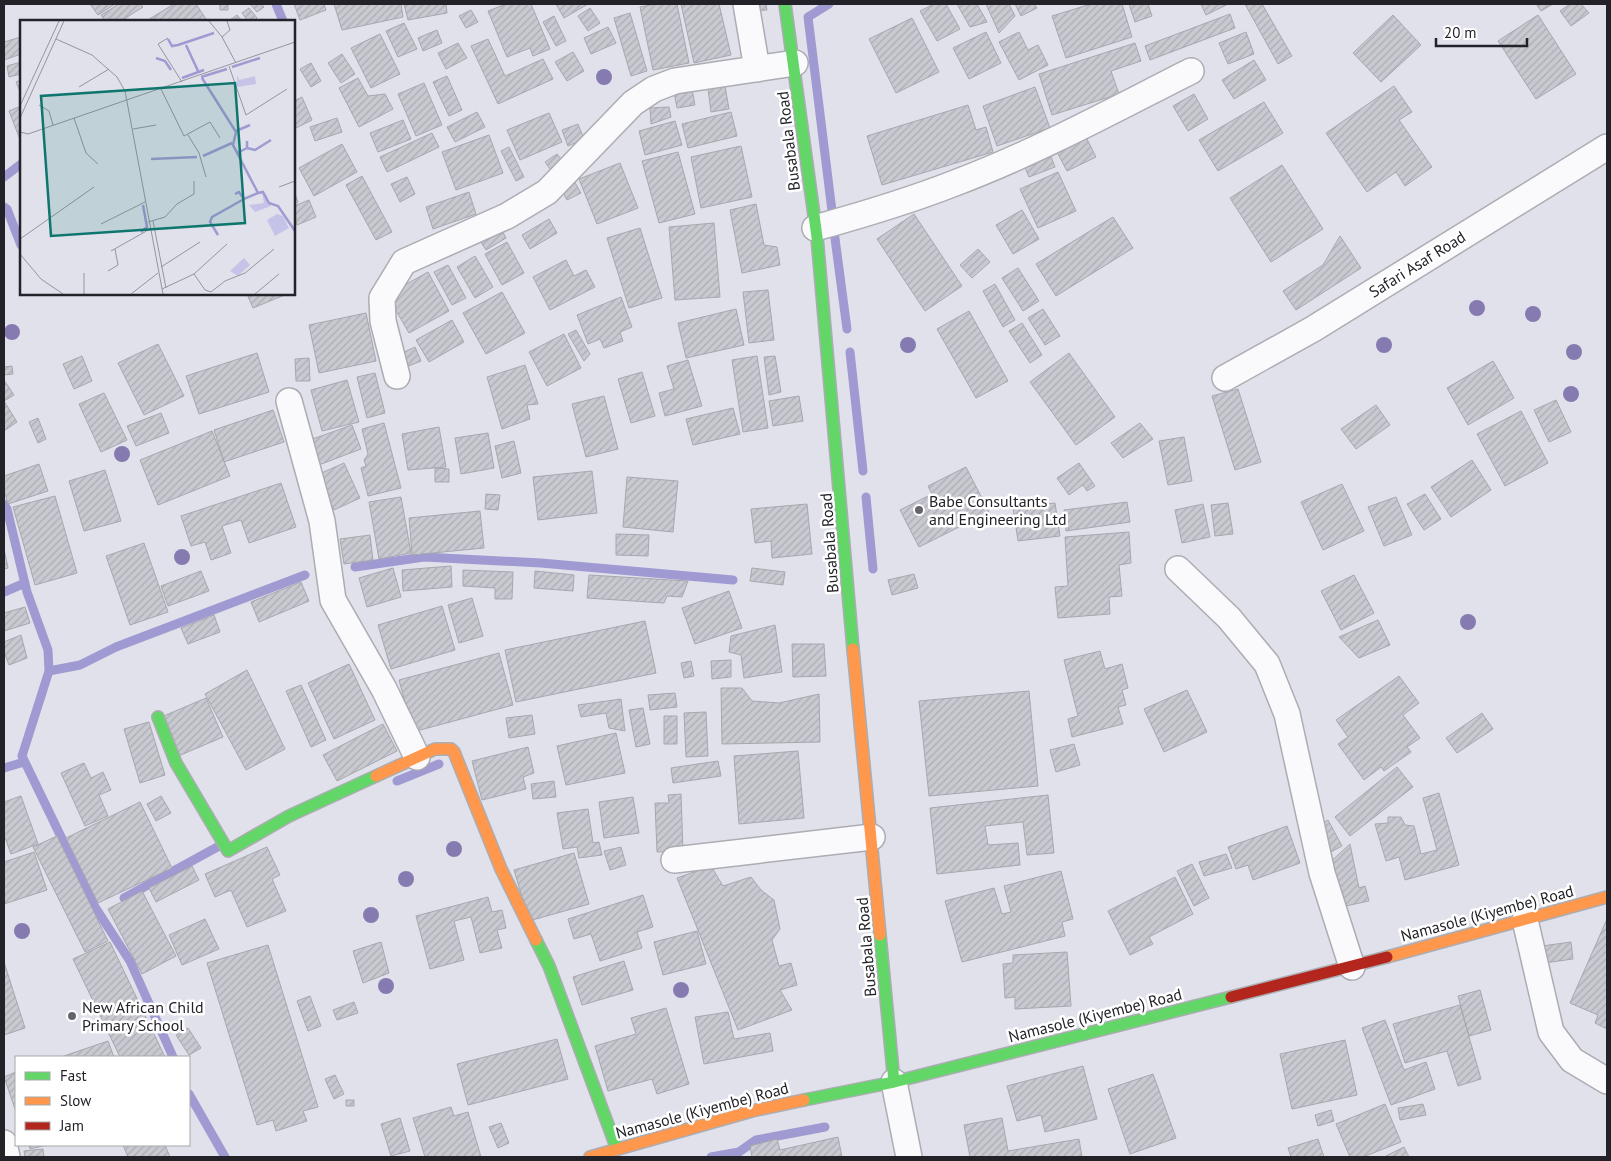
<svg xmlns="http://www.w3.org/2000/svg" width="1611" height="1161" font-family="'PT Sans',sans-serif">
  <defs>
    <pattern id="building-hatch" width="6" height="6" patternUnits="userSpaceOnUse" patternTransform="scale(1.25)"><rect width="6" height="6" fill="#c9c9d1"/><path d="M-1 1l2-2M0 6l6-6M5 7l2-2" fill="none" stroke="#acacb3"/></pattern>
  </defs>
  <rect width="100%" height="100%" fill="#e1e1ec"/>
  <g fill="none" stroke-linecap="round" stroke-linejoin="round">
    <path stroke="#9f9ad1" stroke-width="9" d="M276,4L283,21
      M829,4L808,17L832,211
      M4,177L21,164
      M4,207L7,209L21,245
      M834,231L847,329
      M850,352L863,471
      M866,497L873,569
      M4,504L7,509L27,592L48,650L49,671L22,756L95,907L130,961L173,1057
      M355,567L424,557L541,563L733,580
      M4,592L25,583
      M49,671L80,665L116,647L305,575
      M4,768L24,762
      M397,781L439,764
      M124,898L221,845
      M189,1094L225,1157
      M711,1157L739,1152L756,1140L825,1127"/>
  </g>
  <path fill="url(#building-hatch)" stroke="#a7a7af" d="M90,4H115L98,15Z
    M119,4H140L143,7L121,21H105L101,15Z
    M174,4H196L206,19L203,21H146Z
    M220,4H228V10H220Z
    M250,4H261L264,7L257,12Z
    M294,4H324L326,10L300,20Z
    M334,4H401L403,17L342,30Z
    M404,4H446L447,13L408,20Z
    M506,4H531L550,49L533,56L530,48L507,57L488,11Z
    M556,4H588L564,18Z
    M656,4H677L689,63L653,70L640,7Z
    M681,4H719L731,55L694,63Z
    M749,4H766L767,10L750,11Z
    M934,4H946L960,29L937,41L920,11Z
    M957,4H977L987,22L970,27Z
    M986,4H1009L1015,16L999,33Z
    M1015,4H1034L1037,8L1021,16Z
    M1091,4H1122L1132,37L1066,58L1052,16Z
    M1129,4H1148L1152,16L1135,22Z
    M1201,4H1228L1206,15Z
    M1245,4H1262L1292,56L1278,64Z
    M1536,4H1553L1541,11Z
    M1570,4H1581L1589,13L1571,26L1560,11Z
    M249,8L257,18L254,21H248L242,13Z
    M590,8L600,23L588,31L578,16Z
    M471,10L478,22L466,28L459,16Z
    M630,13L647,71L631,76L614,18Z
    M1230,14L1235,28L1150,60L1145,46Z
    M237,15L242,21H230V20Z
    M1393,15L1421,45L1381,82L1353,53Z
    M1538,15L1576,74L1536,99L1498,41Z
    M554,16L566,41L556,46L543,22Z
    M912,18L939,72L896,93L869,39Z
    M404,23L417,49L398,57L386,31Z
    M608,27L616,43L591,54L584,38Z
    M437,30L442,43L423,51L418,38Z
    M986,32L1001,63L969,79L953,48Z
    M1019,32L1028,50L1038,45L1048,65L1019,80L999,42Z
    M1246,32L1254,54L1228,64L1219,43Z
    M380,34L400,74L371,88L351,48Z
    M21,37V54L4,60V42Z
    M488,39L505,76L543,59L553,79L498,104L471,46Z
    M458,43L467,58L446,69L438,53Z
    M1135,43L1141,61L1111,71L1119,94L1052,115L1039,74Z
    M573,52L584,71L567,81L555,62Z
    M342,54L355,74L341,83L328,63Z
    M1254,60L1266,80L1234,99L1222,80Z
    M21,62V74L9,77L7,66Z
    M311,63L321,81L311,87L300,69Z
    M447,76L462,110L449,116L433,82Z
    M358,78L368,96L385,94L393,109L359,127L339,88Z
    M21,80V94L16,82Z
    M424,83L442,125L416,136L398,94Z
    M725,86L729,109L711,112L708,89Z
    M1394,86L1412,112L1399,120L1432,167L1405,186L1396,172L1367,192L1326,133Z
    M1035,87L1050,128L997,146L983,106Z
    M692,89L695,105L677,108L674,92Z
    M1194,94L1208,119L1188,131L1173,106Z
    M302,97L312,120L294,129V101Z
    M1264,102L1283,133L1218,171L1199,140Z
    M968,105L976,130L986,127L993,152L882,185L867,136Z
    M21,106V136L19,137L9,111Z
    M669,107L671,117L651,124L650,108Z
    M477,112L485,127L455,142L447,127Z
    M731,112L737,136L688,148L682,124Z
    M549,113L562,142L520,160L507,130Z
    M337,118L342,132L315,141L310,127Z
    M403,120L411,139L378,152L370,133Z
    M675,121L682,145L645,155L639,131Z
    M578,124L584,139L568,146L562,130Z
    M432,133L439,147L387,172L380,157Z
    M489,135L503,173L456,190L442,152Z
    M1085,135L1096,157L1067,171L1056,150Z
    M342,144L357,172L314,196L299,168Z
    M741,146L752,197L701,208L691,157Z
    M509,147L524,177L516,181L501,151Z
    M678,152L695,214L659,223L642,161Z
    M557,154L565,164L553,173L545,162Z
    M1050,154L1055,167L1029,177L1024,165Z
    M620,163L638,208L597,224L579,179Z
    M1282,165L1323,229L1271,262L1230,198Z
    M1058,172L1076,211L1038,228L1020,189Z
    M362,176L392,232L376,240L346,185Z
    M571,176L581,193L567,200L558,184Z
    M407,177L415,194L400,202L391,184Z
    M294,191L298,202L294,204Z
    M469,192L476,214L433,229L426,207Z
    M309,200L316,217L297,225L294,217V206Z
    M756,204L764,245L777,247L780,265L742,273L730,210Z
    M1022,210L1039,239L1013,254L996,225Z
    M914,214L962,286L925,311L877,239Z
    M1113,217L1133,248L1056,296L1036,264Z
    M549,219L557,233L530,249L522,235Z
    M714,223L720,297L675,300L669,227Z
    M500,227L506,238L486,250L479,239Z
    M640,228L662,298L629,308L607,238Z
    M1340,236L1361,268L1296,310L1283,291L1323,265Z
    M507,242L524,273L502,285L485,254Z
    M978,249L990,262L972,278L960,265Z
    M475,256L493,287L475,298L457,267Z
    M566,260L574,276L586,270L595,287L550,310L533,277Z
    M448,265L466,298L452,305L434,272Z
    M1018,268L1039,301L1023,311L1002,278Z
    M428,272L449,311L409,333L387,295Z
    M995,284L1015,320L1003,327L983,291Z
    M768,290L774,340L749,343L743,292Z
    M502,292L525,333L486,354L463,313Z
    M247,294H287L253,308Z
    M621,297L632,327L620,332L623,341L604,348L600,339L588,344L577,315Z
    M736,309L744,345L686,358L678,323Z
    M1043,309L1060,336L1045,345L1028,318Z
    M969,311L1008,381L976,398L937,329Z
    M366,313L376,361L319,373L309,325Z
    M452,320L464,342L429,362L416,340Z
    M1022,323L1042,355L1030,363L1009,331Z
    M576,330L590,354L584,361L568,334Z
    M564,334L581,368L547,386L529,352Z
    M158,344L184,396L144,415L118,363Z
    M415,347L421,361L406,367L400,354Z
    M257,353L269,392L199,414L186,376Z
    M1069,353L1115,417L1076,445L1030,382Z
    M82,356L92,381L74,389L63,364Z
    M757,356L768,428L743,432L732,360Z
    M775,356L781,392L769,395L764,357Z
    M309,358L310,381H296L295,359Z
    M688,360L702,406L665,416L659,393L674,389L667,366Z
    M1493,361L1514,398L1468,425L1447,388Z
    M525,365L538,404L527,405L530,419L502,429L487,377Z
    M12,366L13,374L4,375V367Z
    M642,372L655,416L631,423L618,379Z
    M375,373L385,413L367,418L357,377Z
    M4,380L14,395L4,401Z
    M347,380L359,422L322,431L311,390Z
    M1238,389L1261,462L1235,470L1212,396Z
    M104,393L127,440L101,452L79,404Z
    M604,396L618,449L586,457L572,404Z
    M799,396L803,421L773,426L769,401Z
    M1556,400L1571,432L1549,442L1534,410Z
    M4,401L17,422L4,431Z
    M1376,405L1390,425L1356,449L1341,429Z
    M733,408L740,434L693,445L686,419Z
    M273,410L284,442L224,462L214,430Z
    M1521,411L1548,463L1505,486L1477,434Z
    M161,413L169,433L136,446L127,426Z
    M38,418L46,439L38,443L29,422Z
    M384,423L401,488L368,496L361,468L366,466L364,460L368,454L362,429Z
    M1140,423L1153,439L1123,458L1111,443Z
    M352,425L361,449L316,466L307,441Z
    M439,427L446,467L408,470L402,434Z
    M212,431L230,476L158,505L140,460Z
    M488,433L494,468L461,474L455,438Z
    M1184,437L1192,481L1168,485L1159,441Z
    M514,441L521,473L502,478L495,446Z
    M1472,460L1491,490L1451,517L1431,487Z
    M344,463L360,498L334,510L317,475Z
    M1079,463L1095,486L1087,491L1083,485L1069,495L1057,478Z
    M39,464L48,491L8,504L4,490V476Z
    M966,467L989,512L919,547L900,510L932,494L928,486Z
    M435,468L449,469V482H435Z
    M105,470L121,521L84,531L69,481Z
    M592,471L597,513L538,520L533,477Z
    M627,477L678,481L673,532L623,527Z
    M281,483L296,527L249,543L241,520L222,526L231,553L211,560L205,542L191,546L181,516Z
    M1342,484L1364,531L1323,550L1301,502Z
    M486,494L500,495L498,510L485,509Z
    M1425,494L1441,519L1424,530L1407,504Z
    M55,496L77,573L35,585L13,507Z
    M401,497L411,553L379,559L369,502Z
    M1396,497L1412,535L1384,546L1368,507Z
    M1127,502L1130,522L1066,531L1064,510Z
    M1055,503L1060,536L1018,541L1013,508Z
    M1228,503L1233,534L1215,536L1211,505Z
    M807,504L812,554L772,558L771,541L755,543L751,509Z
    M1203,504L1210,537L1182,543L1175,510Z
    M480,511L484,548L412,555L409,518Z
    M1129,532L1131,563L1119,565L1122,596L1109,597L1110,614L1058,618L1055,587L1068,586L1065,537Z
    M616,534L649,535L648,556L616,555Z
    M370,535L373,560L344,564L340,539Z
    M144,543L168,612L130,625L106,556Z
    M4,549L8,568L4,569Z
    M451,566L452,587L403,591L402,570Z
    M393,568L401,597L367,607L359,578Z
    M752,568L785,572L783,585L750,581Z
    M463,570L513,572L512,599H495V588L463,586Z
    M201,571L209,591L168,606L161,586Z
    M535,571L574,575L573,591L534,588Z
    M914,574L918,588L892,595L888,580Z
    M589,575L688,581L682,597L667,596L664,603L587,598Z
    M1354,575L1374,613L1341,630L1321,591Z
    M301,582L309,601L259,622L251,602Z
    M729,591L742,628L695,644L682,608Z
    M472,598L483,636L459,643L448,605Z
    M442,606L455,650L391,669L378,625Z
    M25,607L30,623L4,631V613Z
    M214,615L220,632L188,644L181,628Z
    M1378,620L1390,645L1359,658L1339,637Z
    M645,621L656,673L516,702L505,650Z
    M775,625L782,672L744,678L741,655L729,652L731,636Z
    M21,635L27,658L9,665L4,652V642Z
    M792,644H824L826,676L793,677Z
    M1100,651L1105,669L1122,664L1128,688L1122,690L1126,705L1118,707L1123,724L1072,737L1068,719L1078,716L1064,660Z
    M499,653L513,705L413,732L399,680Z
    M731,660V677L712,679L711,661Z
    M691,661L694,676L684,678L681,663Z
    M349,664L375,720L334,739L308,683Z
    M247,670L285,749L246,770L205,694Z
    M1399,676L1419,703L1403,715L1420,738L1407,747L1411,752L1384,771L1381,767L1364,780L1338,744L1348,737L1336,720Z
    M301,685L326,740L311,747L286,691Z
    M721,688H742L752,701L779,703L819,694L820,742L722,744Z
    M1187,690L1207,732L1164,752L1144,709Z
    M1029,691L1038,786L929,796L919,701Z
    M675,693L677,707L650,710L648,695Z
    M206,698L223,737L176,757L159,718Z
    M621,699L625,731L609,728L606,713L581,717L578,705Z
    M643,708L650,744L636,747L629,710Z
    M706,712L708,756L686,757L684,713Z
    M1482,713L1493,729L1457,753L1446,738Z
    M532,715L535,734L509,738L506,718Z
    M664,716H677V744H664Z
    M149,722L165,775L140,783L124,729Z
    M383,724L397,751L337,781L323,755Z
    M616,733L625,773L566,785L557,746Z
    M1074,744L1080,765L1056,772L1050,750Z
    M528,747L534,773L523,777L526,789L482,800L472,761Z
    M798,751L804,818L739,824L734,756Z
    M718,761L721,776L673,783L671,768Z
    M84,763L91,778L103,772L111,790L99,795L108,816L85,826L61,773Z
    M1397,767L1413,787L1350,836L1335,817Z
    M554,781L556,797L533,799L531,784Z
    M1439,793L1459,865L1405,880L1399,857L1386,861L1375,824L1388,823V817H1401L1405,825L1414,826L1421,854L1437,850L1423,798Z
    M681,794L683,851L657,852L655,803H669L668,795Z
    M1048,795L1054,853L1027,855L1023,822L985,826L988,845L1018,843L1020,865L937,874L930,808Z
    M21,796L38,844L11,854L4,835V802Z
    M161,796L171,813L156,821L147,804Z
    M633,797L639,833L604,838L599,802Z
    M140,802L172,868L98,903L66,838Z
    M588,809L593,843L599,842L602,855L579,858L577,847L563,849L557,813Z
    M1328,820L1342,846L1327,854L1314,828Z
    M1287,826L1300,863L1253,880L1248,865L1236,869L1228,847Z
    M57,836L108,941L85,952L33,847Z
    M1350,844L1359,888L1365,886L1369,901L1341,907L1327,865Z
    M267,847L280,875L272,879L286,911L247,927L231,890L215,897L205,874Z
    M621,847L626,865L610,870L604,851Z
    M34,852L47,890L4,904V862Z
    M574,853L589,904L529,921L514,870Z
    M1226,854L1232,868L1204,876L1199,862Z
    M1192,864L1209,898L1194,906L1177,871Z
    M192,866L199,880L156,902L149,888Z
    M711,866L723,886L751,877L761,890L774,900L780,929L772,940L779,966L791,963L797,985L780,990L792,1010L738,1030L677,878Z
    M1061,871L1073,919L1062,922L1065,936L962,962L945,901L994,888L1002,914L1011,912L1004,886Z
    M1175,877L1193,914L1149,937L1153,944L1130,955L1108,911Z
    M142,891L176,956L142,974L108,909Z
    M643,895L653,927L637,932L642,948L600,961L591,934L574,939L568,919Z
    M488,897L492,912L502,910L506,928L497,930L502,948L480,953L471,917L454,921L464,960L430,969L416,916Z
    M205,919L219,949L182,965L169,935Z
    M1607,919V1029L1595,1023L1598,1015L1570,1003Z
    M697,931L706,964L663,975L654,942Z
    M110,942L165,1057H120L73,959Z
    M381,942L389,973L363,983L353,951Z
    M1571,942L1573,959L1544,963L1542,946Z
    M268,945L318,1107L303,1111L307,1121L276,1131L273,1120L257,1125L207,963Z
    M1067,952L1071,1006L1015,1009V997L1005,998L1003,964L1013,963V955Z
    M624,961L633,990L582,1005L573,977Z
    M4,962L25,1028L4,1035Z
    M1480,990L1491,1030L1469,1036L1458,996Z
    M310,996L321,1026L308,1031L297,1001Z
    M354,1002L358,1013L337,1020L333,1010Z
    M1460,1005L1481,1079L1458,1086L1447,1051L1405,1063L1393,1024Z
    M666,1008L689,1084L657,1094L652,1079L608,1091L595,1046L636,1034L631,1018Z
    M728,1012L734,1039L770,1033L773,1051L704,1064L695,1017Z
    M1385,1020L1404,1070L1426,1062L1435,1089L1391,1105L1362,1028Z
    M188,1028L201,1048L189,1055L176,1035Z
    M557,1039L568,1079L468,1105L457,1064Z
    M1345,1040L1357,1095L1292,1109L1280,1054Z
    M108,1041L114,1057H61Z
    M1083,1066L1097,1119L1045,1132L1041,1115L1017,1121L1007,1086Z
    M16,1072V1109H15L4,1077Z
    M1153,1074L1176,1138L1130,1154L1108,1089Z
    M335,1075L344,1094L334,1099L325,1079Z
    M346,1100H354V1106H346Z
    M1385,1104L1401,1142L1363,1157H1350L1336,1124Z
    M1423,1104L1426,1115L1400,1120L1398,1108Z
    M451,1107L454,1116L468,1112L481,1157H425L413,1118Z
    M1331,1110L1334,1121L1318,1126L1315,1115Z
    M400,1118L410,1151L391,1156L381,1124Z
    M1002,1118L1008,1151L1079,1139L1082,1157H970L964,1125Z
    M501,1123L509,1143L498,1148L489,1127Z
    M838,1137L842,1157H752L750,1146L777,1139L780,1150Z
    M1318,1139L1324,1157H1291L1288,1148Z
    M29,1145H47L30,1149Z
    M123,1145H165L170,1157H128Z
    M1404,1147L1409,1157H1384Z
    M43,1149L44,1157H25L24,1151Z"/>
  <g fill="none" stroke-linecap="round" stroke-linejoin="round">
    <defs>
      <path id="street" d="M746,4L757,69
        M815,228C862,215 909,201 955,183C1037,152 1114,110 1191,71
        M397,376L383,321L382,298L404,262L507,216L547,192L633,103L654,89L675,81L795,63
        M1225,378L1313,329L1607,147
        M289,401L322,521L333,600L384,689L417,757
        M1178,569L1229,618L1267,664L1287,714L1322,873L1352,967
        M674,860L872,837
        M1525,920L1551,1032L1572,1060L1607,1081
        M894,1082L909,1157
        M4,1143L7,1157"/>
      <path id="fast" d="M785,4L817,237L853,649
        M158,717L176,763L228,851L289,816L376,776
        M880,935L894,1082
        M536,940L549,966L617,1149
        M804,1100L894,1082L1231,997"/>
      <path id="slow" d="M853,649L880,935
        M376,776L435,749H451L454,752L501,869L536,940
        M1387,957L1607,897
        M590,1157L752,1111L804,1100"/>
      <path id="jam" d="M1231,997L1387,957"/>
    </defs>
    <use href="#street" stroke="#acacb3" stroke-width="28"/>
    <use href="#fast" stroke="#acacb3" stroke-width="14"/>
    <use href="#slow" stroke="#acacb3" stroke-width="14"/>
    <use href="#jam" stroke="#acacb3" stroke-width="14"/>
    <use href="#street" stroke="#fafafc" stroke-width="25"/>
    <use href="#fast" stroke="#63d668" stroke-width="11"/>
    <use href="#slow" stroke="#ff974d" stroke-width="11"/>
    <use href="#jam" stroke="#b3261e" stroke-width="11"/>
  </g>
  <g fill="#867bb0">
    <circle cx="604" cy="77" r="8"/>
    <circle cx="1477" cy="308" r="8"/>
    <circle cx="1533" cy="314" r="8"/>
    <circle cx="12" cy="332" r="8"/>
    <circle cx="908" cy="345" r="8"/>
    <circle cx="1384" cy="345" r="8"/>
    <circle cx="1574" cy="352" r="8"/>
    <circle cx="1571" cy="394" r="8"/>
    <circle cx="122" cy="454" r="8"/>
    <circle cx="182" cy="557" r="8"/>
    <circle cx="1468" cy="622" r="8"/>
    <circle cx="454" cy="849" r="8"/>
    <circle cx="406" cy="879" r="8"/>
    <circle cx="371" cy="915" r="8"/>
    <circle cx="22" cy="931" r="8"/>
    <circle cx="386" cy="986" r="8"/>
    <circle cx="681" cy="990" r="8"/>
  </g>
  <g fill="#66656d" stroke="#fff" stroke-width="2">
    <circle cx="919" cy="510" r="5"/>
    <circle cx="72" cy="1016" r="5"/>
  </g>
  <g text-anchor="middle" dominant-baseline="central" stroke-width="5" stroke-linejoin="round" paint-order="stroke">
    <g font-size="16" fill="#232229" stroke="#fff">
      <text transform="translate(788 141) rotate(-97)">Busabala Road</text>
      <text transform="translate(1417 264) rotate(-32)">Safari Asaf Road</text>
      <text transform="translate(829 543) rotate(-94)">Busabala Road</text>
      <text transform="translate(1487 913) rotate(-15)">Namasole (Kiyembe) Road</text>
      <text transform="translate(866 947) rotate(-95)">Busabala Road</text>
      <text transform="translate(1095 1015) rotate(-14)">Namasole (Kiyembe) Road</text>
      <text transform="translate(702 1110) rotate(-15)">Namasole (Kiyembe) Road</text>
    </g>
    <g font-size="16" fill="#232229" stroke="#fff" text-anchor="start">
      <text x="929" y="501">Babe Consultants<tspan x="929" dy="18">and Engineering Ltd</tspan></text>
      <text x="82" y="1007">New African Child<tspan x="82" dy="18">Primary School</tspan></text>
    </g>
  </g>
  <g transform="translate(20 20)">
    <rect width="275" height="275" fill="#e1e1ec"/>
    <path d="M217,55L219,60L235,56L236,64L217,67ZM242,172L251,186L235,192L229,185L244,183Z" fill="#c6c3e9"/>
    <path d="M257,194L263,196L269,208L255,216L247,200ZM224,238L230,245L218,256L210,251Z" fill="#c6c3e9"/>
    <path fill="none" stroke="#9f9ad1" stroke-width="2.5" d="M148,19L152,26L158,25L194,13M166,25L178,51M136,38L145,41L151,50M212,47L240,38M181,57L207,49M162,58L184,50M182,58L216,112L213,125L238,173L243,172L249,183L258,186L275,211M216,111L230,105M227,128L235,130L251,120M217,133L227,128V121M183,136L212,123M131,139L177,137M215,174L219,172L224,179L238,173M121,212L127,207L123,185M198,215L190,202L192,197L224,179"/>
    <path fill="none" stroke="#95959e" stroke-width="1" d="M189,1L202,17L216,43M202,17L210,10L207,1M148,18L138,24L162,62M36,19L72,35L97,57L105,71L143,274M209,46L226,95L267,69M59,67L89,49M141,69L164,116L190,102L200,118M19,85L29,91L33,105M0,86L39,1M0,98L44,1M54,98L66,133L78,144M113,109L136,105M0,112L8,114L275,22M168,115L179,133L186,157M259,167L275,161M133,201L146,268M128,202L145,197L157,184L174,174V161M81,204L125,182M0,219L74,167M91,231L130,209M0,234L21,259L43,274M141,247L180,222M88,251L98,245L95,229M64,253V274M174,254L185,270L191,272L205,261L225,253L254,229M142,269L174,254L207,224M111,274L138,253M235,274L259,254"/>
    <path fill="#0f766e" fill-opacity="0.15" stroke="#0f766e" stroke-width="2.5" d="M215,63L225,203L31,216L21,76Z"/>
    <rect width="275" height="275" fill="none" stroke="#232229" stroke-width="2.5"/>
  </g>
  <rect width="1611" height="1161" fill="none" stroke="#232229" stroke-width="10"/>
  <rect x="15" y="1056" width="175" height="90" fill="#ffffff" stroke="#a7a7a9"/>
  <rect x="25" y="1072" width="25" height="8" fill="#63d668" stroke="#a7a7a9"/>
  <text x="60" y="1081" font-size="15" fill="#232229">Fast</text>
  <rect x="25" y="1097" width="25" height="8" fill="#ff974d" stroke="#a7a7a9"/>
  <text x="60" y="1106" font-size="15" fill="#232229">Slow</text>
  <rect x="25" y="1122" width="25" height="8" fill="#b3261e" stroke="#a7a7a9"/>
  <text x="60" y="1131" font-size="15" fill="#232229">Jam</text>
  <path d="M1436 38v8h91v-8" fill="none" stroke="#232229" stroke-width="2.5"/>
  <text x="1444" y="38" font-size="15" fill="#232229" stroke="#ffffff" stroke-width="4" paint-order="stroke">20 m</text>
</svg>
